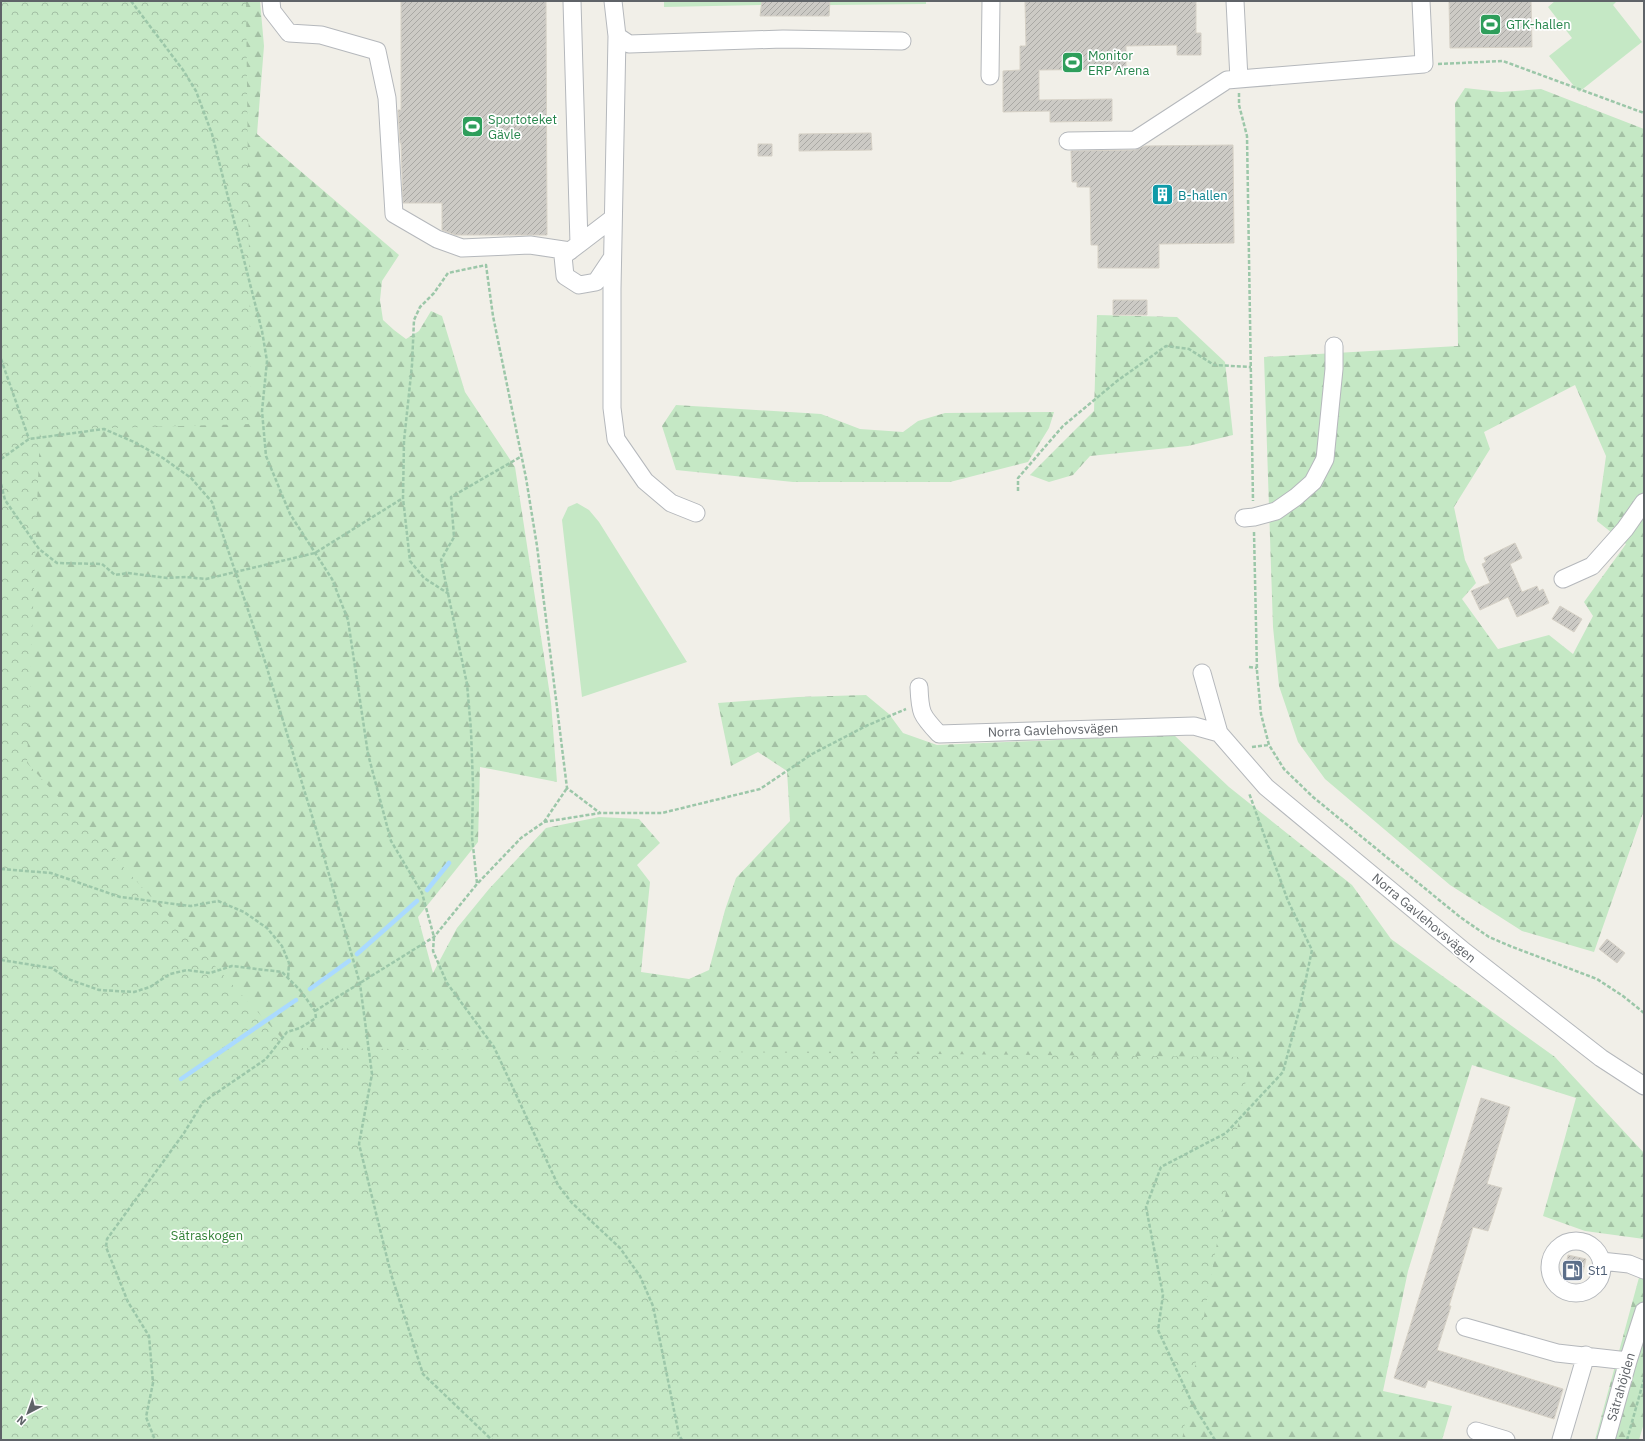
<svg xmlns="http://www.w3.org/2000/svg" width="1645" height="1441" font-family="'IBM Plex Sans',sans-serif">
  <defs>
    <pattern id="forest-firs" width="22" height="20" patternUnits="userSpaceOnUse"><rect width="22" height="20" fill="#c5e8c5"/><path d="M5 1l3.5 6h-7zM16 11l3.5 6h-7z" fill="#a3c0a4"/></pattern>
    <pattern id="park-crowns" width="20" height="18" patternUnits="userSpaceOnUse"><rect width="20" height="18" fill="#c5e8c5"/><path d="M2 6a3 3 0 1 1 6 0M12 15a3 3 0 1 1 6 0" fill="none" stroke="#a3c0a4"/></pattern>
    <pattern id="building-hatch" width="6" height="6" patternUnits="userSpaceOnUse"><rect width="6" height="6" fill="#cccac5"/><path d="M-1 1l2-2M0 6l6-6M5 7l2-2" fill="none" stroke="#a9a8a4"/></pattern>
  </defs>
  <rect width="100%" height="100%" fill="#f1efe8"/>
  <path fill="url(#forest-firs)" fill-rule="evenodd" d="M1,1H260L264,46L257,134L399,255L382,281L380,300L383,320L394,330L406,339L419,331L431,311L442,316L465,392L515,467L551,702L557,782L480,767L478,842L418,917L433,973L457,928L489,889L546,828L599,817L639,819L660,843L637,865L650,882L641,972L689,979L709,970L725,910L736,878L790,821L787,771L758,752L731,766L718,703L798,697L866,695L889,714L903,733L937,745L1174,735L1229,787L1352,885L1391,939L1555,1057L1644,1153V1239L1585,1231L1543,1216L1576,1098L1472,1065L1408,1271L1383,1391L1452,1406L1442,1440H1Z
    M1465,88L1501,92L1541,89L1644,129V810L1594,952L1522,931L1450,885L1325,779L1298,742L1279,686L1273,627L1264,357L1458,346L1455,103ZM1575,385L1606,456L1597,521L1626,544L1584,602L1593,616L1573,654L1549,635L1498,649L1462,599L1476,583L1465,560L1454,507L1490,449L1484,432Z
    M1097,315L1177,317L1225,362L1233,435L1188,446L1090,456L1073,475L1049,482L1030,475L1094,411Z
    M676,405L821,414L860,429L903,432L918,421L945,413L1054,412L1049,428L1028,462L950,482H793L676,470L662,426Z
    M1644,1259V1423L1639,1440H1595Z"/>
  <path fill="url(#park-crowns)" d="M1,1H246L251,424L40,430L27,763L291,1048L1250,1057L1182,1440H1Z"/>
  <path fill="#c5e8c5" d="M664,1H926V4L830,5L829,16H760L761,5L664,7Z
    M1555,1H1617L1613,5L1642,42L1579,92L1549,56L1572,38L1548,7Z
    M577,503L589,510L599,522L687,662L582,697L562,520L568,507Z"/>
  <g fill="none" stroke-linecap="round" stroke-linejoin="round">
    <path stroke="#aadaff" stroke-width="4.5" d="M427,890L449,863
      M357,954L417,901
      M310,989L349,961
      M181,1079L296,1000"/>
  </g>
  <path fill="url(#building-hatch)" stroke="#d6d1c6" d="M401,1H546L547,235H456L442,230V203H403L401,143H400L398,110H401Z
    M762,1H830L829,16H760Z
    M1025,1H1196V33H1201V55H1177V45L1126,46V69L1039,70V100L1112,99V121L1050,122V111L1003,112V71L1020,70V46H1026Z
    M1449,1H1531L1532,47L1450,48Z
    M871,133L872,150L799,151V134Z
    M758,144H772V156H758Z
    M1233,145L1234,243L1159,244V268H1098V245H1091L1090,187H1077V182H1072L1071,151L1135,150L1145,146Z
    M1113,300H1147V315H1113Z
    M1515,543L1522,558L1510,564L1522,592L1537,586L1539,591L1543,589L1549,603L1517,617L1508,597L1480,610L1471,591L1490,583L1482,564L1486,562L1484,558Z
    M1560,606L1582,619L1574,632L1552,619Z
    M1607,939L1625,953L1617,963L1599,949Z
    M1481,1098L1510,1107L1487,1184L1502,1188L1488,1231L1473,1227L1449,1306H1451L1437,1350L1563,1389L1554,1419L1428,1380L1425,1388L1394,1378Z
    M1568,1255L1586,1259L1582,1277L1564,1273Z"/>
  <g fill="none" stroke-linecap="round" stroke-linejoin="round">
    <defs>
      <path id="minor" d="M271,1L272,11L289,33L321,35L377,51L387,98L394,214L437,239L462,248L530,245L570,251
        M572,1L579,244L563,256L565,276L579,285L596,282L612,258
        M613,1L617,36L612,289V408L616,439L645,481L671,503L696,513
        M1235,1L1239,79
        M617,36L629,44L783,39L902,41
        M990,76L991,1
        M1068,141L1135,140L1227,80L1424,64L1421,1
        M579,244L613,218
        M1244,518L1254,517L1276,511L1296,497L1313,482L1325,459L1334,369V346
        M1563,579L1592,566L1625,529L1644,502
        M1202,673L1219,733
        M919,687C920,713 921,715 939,734L1194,726L1219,733L1266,787L1465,952L1601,1058L1644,1086
        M1550 1267a26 26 0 1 1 52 0a26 26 0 1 1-52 0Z
        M1601,1261L1629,1264L1644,1270
        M1465,1327L1557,1353L1628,1361
        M1476,1431L1506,1440
        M1561,1440L1586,1355
        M1606,1440L1628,1361L1644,1311"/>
    </defs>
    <use href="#minor" stroke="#b5b8bc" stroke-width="19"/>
    <path stroke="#9cc7a9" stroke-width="2.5" stroke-dasharray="4 2" stroke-linecap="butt" d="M131,1L183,70L196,91L212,134L262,331L267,361L262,411L266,456L290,514L332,579L348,620L368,754L391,841L422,893L434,937L433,951L447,983L494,1047L558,1185L572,1203L620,1248L640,1276L653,1306L679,1435L682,1440
      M1438,64L1503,61L1644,113
      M1239,93V105L1247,136L1253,501
      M1,359L29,439
      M1,459L29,439L104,429L134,442L163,458L191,478L212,502L263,655L317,832L360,984L372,1074L359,1144L391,1274L423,1374L492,1440
      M1,484L5,500L39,549L57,563L102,564L115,575L128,573L167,578L186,577L206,579L315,553L403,498
      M1018,491V478L1063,426L1117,381L1166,346L1189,349L1214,365L1251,367
      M1254,532L1257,671L1261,714L1269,745L1284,769L1313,797L1460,917L1489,937L1510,946L1597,979L1623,996L1644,1013
      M449,594L424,578L410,561L403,498L404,441L412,365L414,320L420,307L434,293L448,273L486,265L493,316L526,478L537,546L567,788L600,813
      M1249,667L1257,668
      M1252,747L1269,745
      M544,822L567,788
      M1,869L51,873L120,897L191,906L218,901L244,912L267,928L282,946L289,963L288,978
      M477,883L472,837L473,786L471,730L467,684L441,560L454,537L451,497L522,456
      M1,960L52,968L68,979L99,990L134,992L150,987L170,974L187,970L210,973L232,966L282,972L300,990L315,1011L316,1018L300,1028L287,1032L266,1059L203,1102L184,1133L107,1239L106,1247L128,1302L149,1336L153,1383L146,1417L155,1440
      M315,1011L434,937L477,884L521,838L544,822L600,813H662L760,789L812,754L866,726L906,709
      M1215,1440L1192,1403L1158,1330L1163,1295L1146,1207L1161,1167L1226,1133L1283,1072L1300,1007L1312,950L1288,901L1249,793
      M1627,1440L1644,1379"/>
    <use href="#minor" stroke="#fff" stroke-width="17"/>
  </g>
  <defs>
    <symbol id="stadium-square" viewBox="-11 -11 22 22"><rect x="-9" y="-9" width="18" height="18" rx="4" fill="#2e9e5b" stroke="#fff"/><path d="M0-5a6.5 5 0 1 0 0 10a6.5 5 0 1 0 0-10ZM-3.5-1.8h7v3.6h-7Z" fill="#fff"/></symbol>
    <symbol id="building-square" viewBox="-11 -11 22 22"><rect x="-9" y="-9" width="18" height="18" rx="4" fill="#0f9aa8" stroke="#fff"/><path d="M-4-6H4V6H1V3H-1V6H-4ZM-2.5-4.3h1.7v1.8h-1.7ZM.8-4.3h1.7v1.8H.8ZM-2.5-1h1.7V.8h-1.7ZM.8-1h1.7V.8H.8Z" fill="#fff"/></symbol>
    <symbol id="fuel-square" viewBox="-11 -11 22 22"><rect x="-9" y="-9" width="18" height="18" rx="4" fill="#5c6f8a" stroke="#fff"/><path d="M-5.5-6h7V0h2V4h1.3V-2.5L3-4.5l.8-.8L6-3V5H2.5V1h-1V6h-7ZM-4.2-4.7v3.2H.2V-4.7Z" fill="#fff"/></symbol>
  </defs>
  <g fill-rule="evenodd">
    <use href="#stadium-square" x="1478" y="12" width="25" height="25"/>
    <use href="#stadium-square" x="1060" y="50" width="25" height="25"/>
    <use href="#stadium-square" x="460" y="114" width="25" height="25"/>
    <use href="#building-square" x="1150" y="182" width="25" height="25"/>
    <use href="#fuel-square" x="1560" y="1258" width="25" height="25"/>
  </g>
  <g text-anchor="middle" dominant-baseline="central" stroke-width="3.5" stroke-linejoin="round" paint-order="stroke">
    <g font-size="13" fill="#27864d" stroke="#fff" text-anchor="start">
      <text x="1506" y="24">GTK-hallen</text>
      <text x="1088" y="55">Monitor<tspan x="1088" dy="15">ERP Arena</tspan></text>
      <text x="488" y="119">Sportoteket<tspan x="488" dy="15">Gävle</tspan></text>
    </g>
    <g font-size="13" fill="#0d838f" stroke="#fff" text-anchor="start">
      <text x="1178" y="195">B-hallen</text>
    </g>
    <g font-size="13" fill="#5f6368" stroke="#fff">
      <text transform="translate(1053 730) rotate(-2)">Norra Gavlehovsvägen</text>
      <text transform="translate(1424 918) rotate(40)">Norra Gavlehovsvägen</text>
      <text transform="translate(1621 1387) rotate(-74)">Sätrahöjden</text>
    </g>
    <g font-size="13" fill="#348238" stroke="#fff">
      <text x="207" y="1235">Sätraskogen</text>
    </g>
    <g font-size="13" fill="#4e5e75" stroke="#fff" text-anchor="start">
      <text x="1588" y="1270">St1</text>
    </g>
  </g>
  <rect width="1645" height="1441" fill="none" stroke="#5f6368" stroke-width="4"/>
  <g transform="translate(28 1413) rotate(221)" stroke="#ffffff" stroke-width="3" paint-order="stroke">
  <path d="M0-3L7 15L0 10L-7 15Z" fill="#5f6368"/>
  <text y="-6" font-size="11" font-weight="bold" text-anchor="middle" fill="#5f6368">N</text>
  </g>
</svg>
